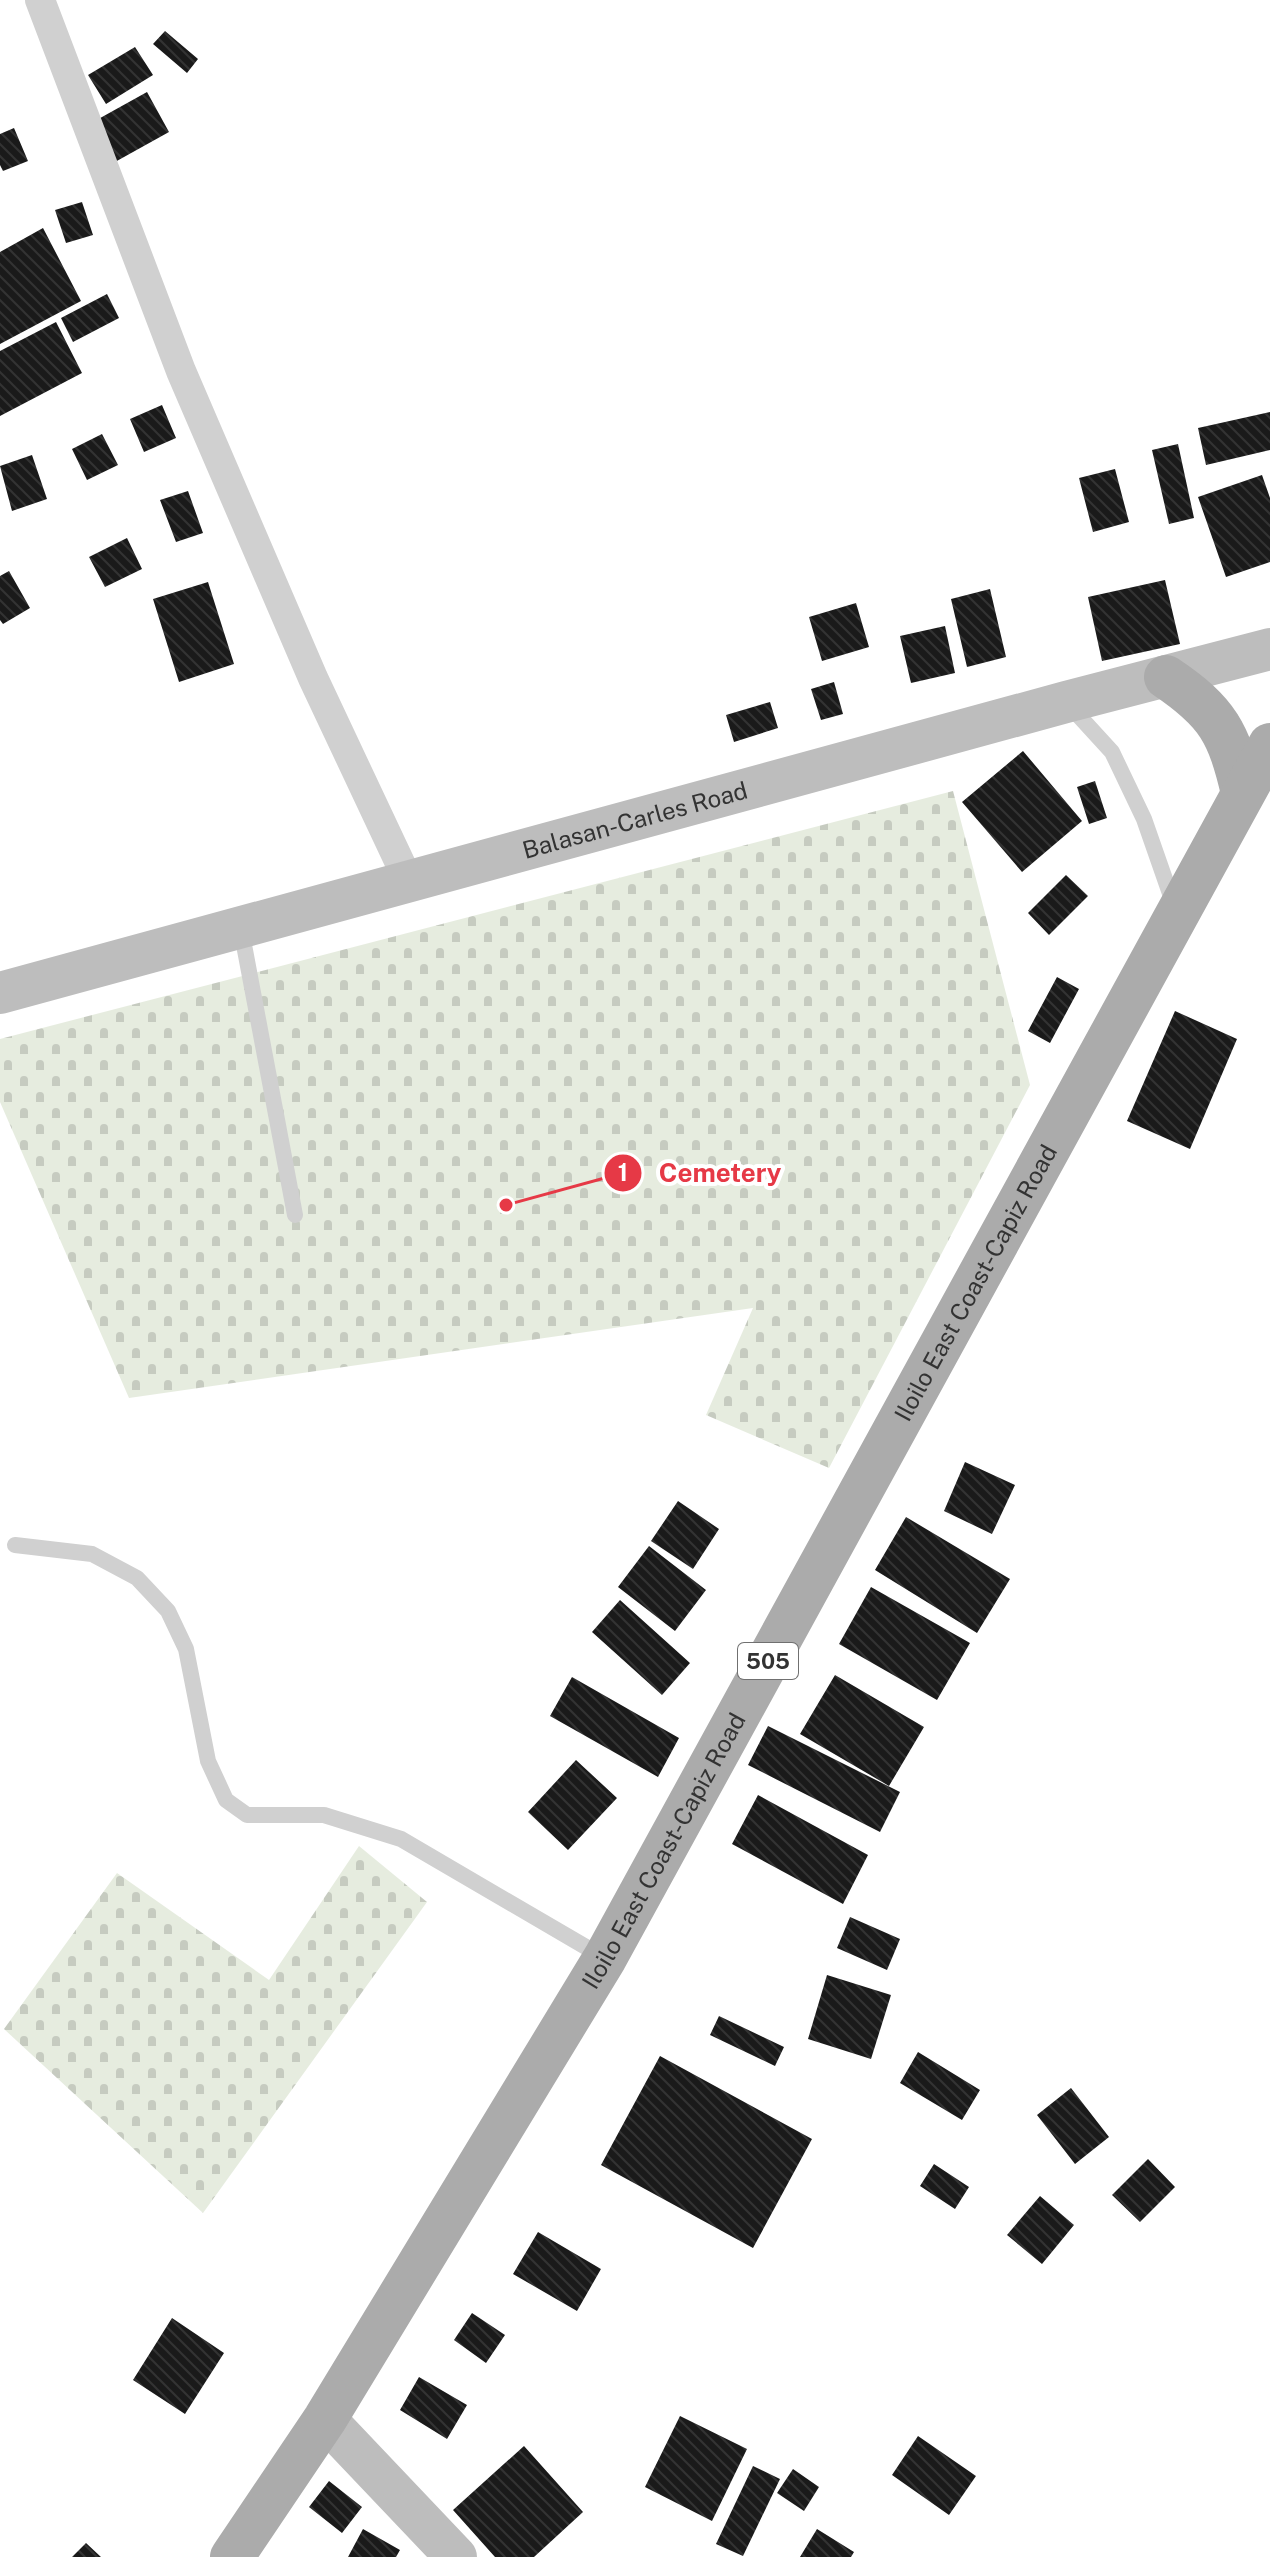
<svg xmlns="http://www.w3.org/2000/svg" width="1270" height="2557" font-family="'Public Sans',sans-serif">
  <defs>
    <pattern id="cemetery-stones" width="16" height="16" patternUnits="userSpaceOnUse" patternTransform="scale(2)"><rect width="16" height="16" fill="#e6ecdf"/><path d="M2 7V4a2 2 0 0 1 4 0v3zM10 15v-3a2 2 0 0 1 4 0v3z" fill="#c6cbc0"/></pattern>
    <pattern id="building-back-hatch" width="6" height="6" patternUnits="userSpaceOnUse" patternTransform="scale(2)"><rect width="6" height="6" fill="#1a1a1a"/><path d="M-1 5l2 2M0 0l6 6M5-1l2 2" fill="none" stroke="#333"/></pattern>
  </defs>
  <rect width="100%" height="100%" fill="#fff"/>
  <path fill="url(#cemetery-stones)" d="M953,791L1030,1085L829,1468L706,1415L753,1308L129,1398L0,1102V1039Z
    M359,1846L427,1902L203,2213L4,2029L117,1873L269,1980Z"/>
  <path fill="url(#building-back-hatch)" d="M165,31L198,59L187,73L153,44Z
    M135,47L153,75L106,104L88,75Z
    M147,92L169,132L115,162L93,122Z
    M14,128L28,161L3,171L0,165V134Z
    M82,202L93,235L66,243L55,210Z
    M43,228L81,301L0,344V252Z
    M107,294L119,318L73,342L61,318Z
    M56,322L82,373L0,416V351Z
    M162,405L176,438L144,452L130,419Z
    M1270,412V450L1206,465L1198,428Z
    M102,434L118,465L87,480L72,449Z
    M1178,444L1194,518L1169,524L1152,450Z
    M32,455L47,499L12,511L0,466Z
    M1115,469L1129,522L1093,532L1079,478Z
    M1262,475L1270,498V562L1226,577L1198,497Z
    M188,491L203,533L176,542L160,500Z
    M127,538L142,569L105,587L89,557Z
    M9,571L30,608L3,624L0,620V576Z
    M1165,580L1180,644L1102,661L1088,597Z
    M208,582L234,664L179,682L153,599Z
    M990,589L1006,657L967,667L951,599Z
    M856,603L869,647L822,661L809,617Z
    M945,626L955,673L911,683L900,636Z
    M834,682L843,714L821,720L811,689Z
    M770,702L778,728L734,742L726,715Z
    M1023,751L1082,821L1022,872L962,802Z
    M1095,781L1107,818L1089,824L1077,787Z
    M1066,875L1088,896L1049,935L1028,913Z
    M1057,977L1079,989L1050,1043L1028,1031Z
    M1175,1011L1237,1039L1190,1149L1127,1121Z
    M965,1462L1015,1485L992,1534L944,1511Z
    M678,1501L719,1529L693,1569L651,1541Z
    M906,1517L1010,1579L977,1633L875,1570Z
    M649,1546L706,1590L675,1631L618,1587Z
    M871,1587L970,1643L937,1700L839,1644Z
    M620,1600L690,1663L662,1695L592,1632Z
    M835,1675L924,1727L889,1786L800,1734Z
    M572,1677L679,1738L658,1777L550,1716Z
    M768,1726L900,1792L880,1832L748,1765Z
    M576,1760L617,1798L568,1850L528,1812Z
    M758,1795L868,1855L843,1904L732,1844Z
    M850,1917L900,1939L887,1970L837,1948Z
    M827,1975L891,1995L871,2059L808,2039Z
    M719,2016L784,2047L775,2066L710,2035Z
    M918,2052L980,2090L962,2120L900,2083Z
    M660,2056L812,2139L753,2248L601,2165Z
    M1071,2088L1109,2137L1075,2164L1037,2115Z
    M1148,2159L1175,2187L1140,2222L1112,2195Z
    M934,2164L969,2187L955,2209L920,2186Z
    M1040,2196L1074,2225L1042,2264L1007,2235Z
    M538,2232L601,2269L577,2311L513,2274Z
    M472,2313L505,2335L486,2363L454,2340Z
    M172,2318L224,2353L185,2414L133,2380Z
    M419,2377L467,2405L447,2439L400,2410Z
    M680,2416L747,2449L712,2521L645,2487Z
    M918,2436L976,2476L949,2515L892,2475Z
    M524,2446L583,2512L534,2557H495L453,2510Z
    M753,2466L780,2479L743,2556L716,2544Z
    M793,2469L819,2487L804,2511L777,2493Z
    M329,2481L362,2507L342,2533L309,2507Z
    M363,2529L400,2550L396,2557H348Z
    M817,2529L854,2552L851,2557H800Z
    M86,2543L101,2557H72Z"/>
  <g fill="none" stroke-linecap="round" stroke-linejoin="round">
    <path stroke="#d0d0d0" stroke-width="16" d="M1069,705L1112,752L1144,819L1174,905
      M241,929L295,1215
      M15,1545L92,1554L137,1578L168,1611L186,1649L208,1761L226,1800L247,1815H324L401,1839L603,1957"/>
    <path stroke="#d0d0d0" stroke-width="30" d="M40,0L181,371L313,678L409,882"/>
    <g stroke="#bdbdbd" stroke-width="42">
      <path id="s1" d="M0,993L1066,702L1270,649"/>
      <path d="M325,2419L456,2557"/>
    </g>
    <g stroke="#ababab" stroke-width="44">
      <path d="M1166,677C1218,712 1229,733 1243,793"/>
      <path id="s2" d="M232,2557L325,2419L605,1958L1270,745"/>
    </g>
  </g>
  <g text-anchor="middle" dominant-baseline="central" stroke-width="8" stroke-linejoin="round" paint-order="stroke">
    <rect fill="#fff" stroke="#707070" stroke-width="2" x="738" y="1643" width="60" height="36" rx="6"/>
    <g font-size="22" font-weight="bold" fill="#333">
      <text x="768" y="1661">505</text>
    </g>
    <g font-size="24" fill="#333" stroke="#fff">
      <text stroke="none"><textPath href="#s1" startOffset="658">Balasan-Carles Road</textPath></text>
      <text stroke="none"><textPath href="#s2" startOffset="1476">Iloilo East Coast-Capiz Road</textPath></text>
      <text stroke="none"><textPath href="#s2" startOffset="828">Iloilo East Coast-Capiz Road</textPath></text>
    </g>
  </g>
  <path fill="none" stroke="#e63946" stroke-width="3" d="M506 1205L623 1173"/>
  <g fill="#e63946" stroke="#fff" stroke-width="3">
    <circle cx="506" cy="1205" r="8"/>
    <circle cx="623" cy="1173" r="20"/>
  </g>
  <g font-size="24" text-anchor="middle" font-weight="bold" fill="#fff">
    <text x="623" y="1181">1</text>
  </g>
  <g font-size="26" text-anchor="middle" font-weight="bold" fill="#e63946" stroke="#fff" stroke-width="8" stroke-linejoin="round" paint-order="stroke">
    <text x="720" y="1182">Cemetery</text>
  </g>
</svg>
